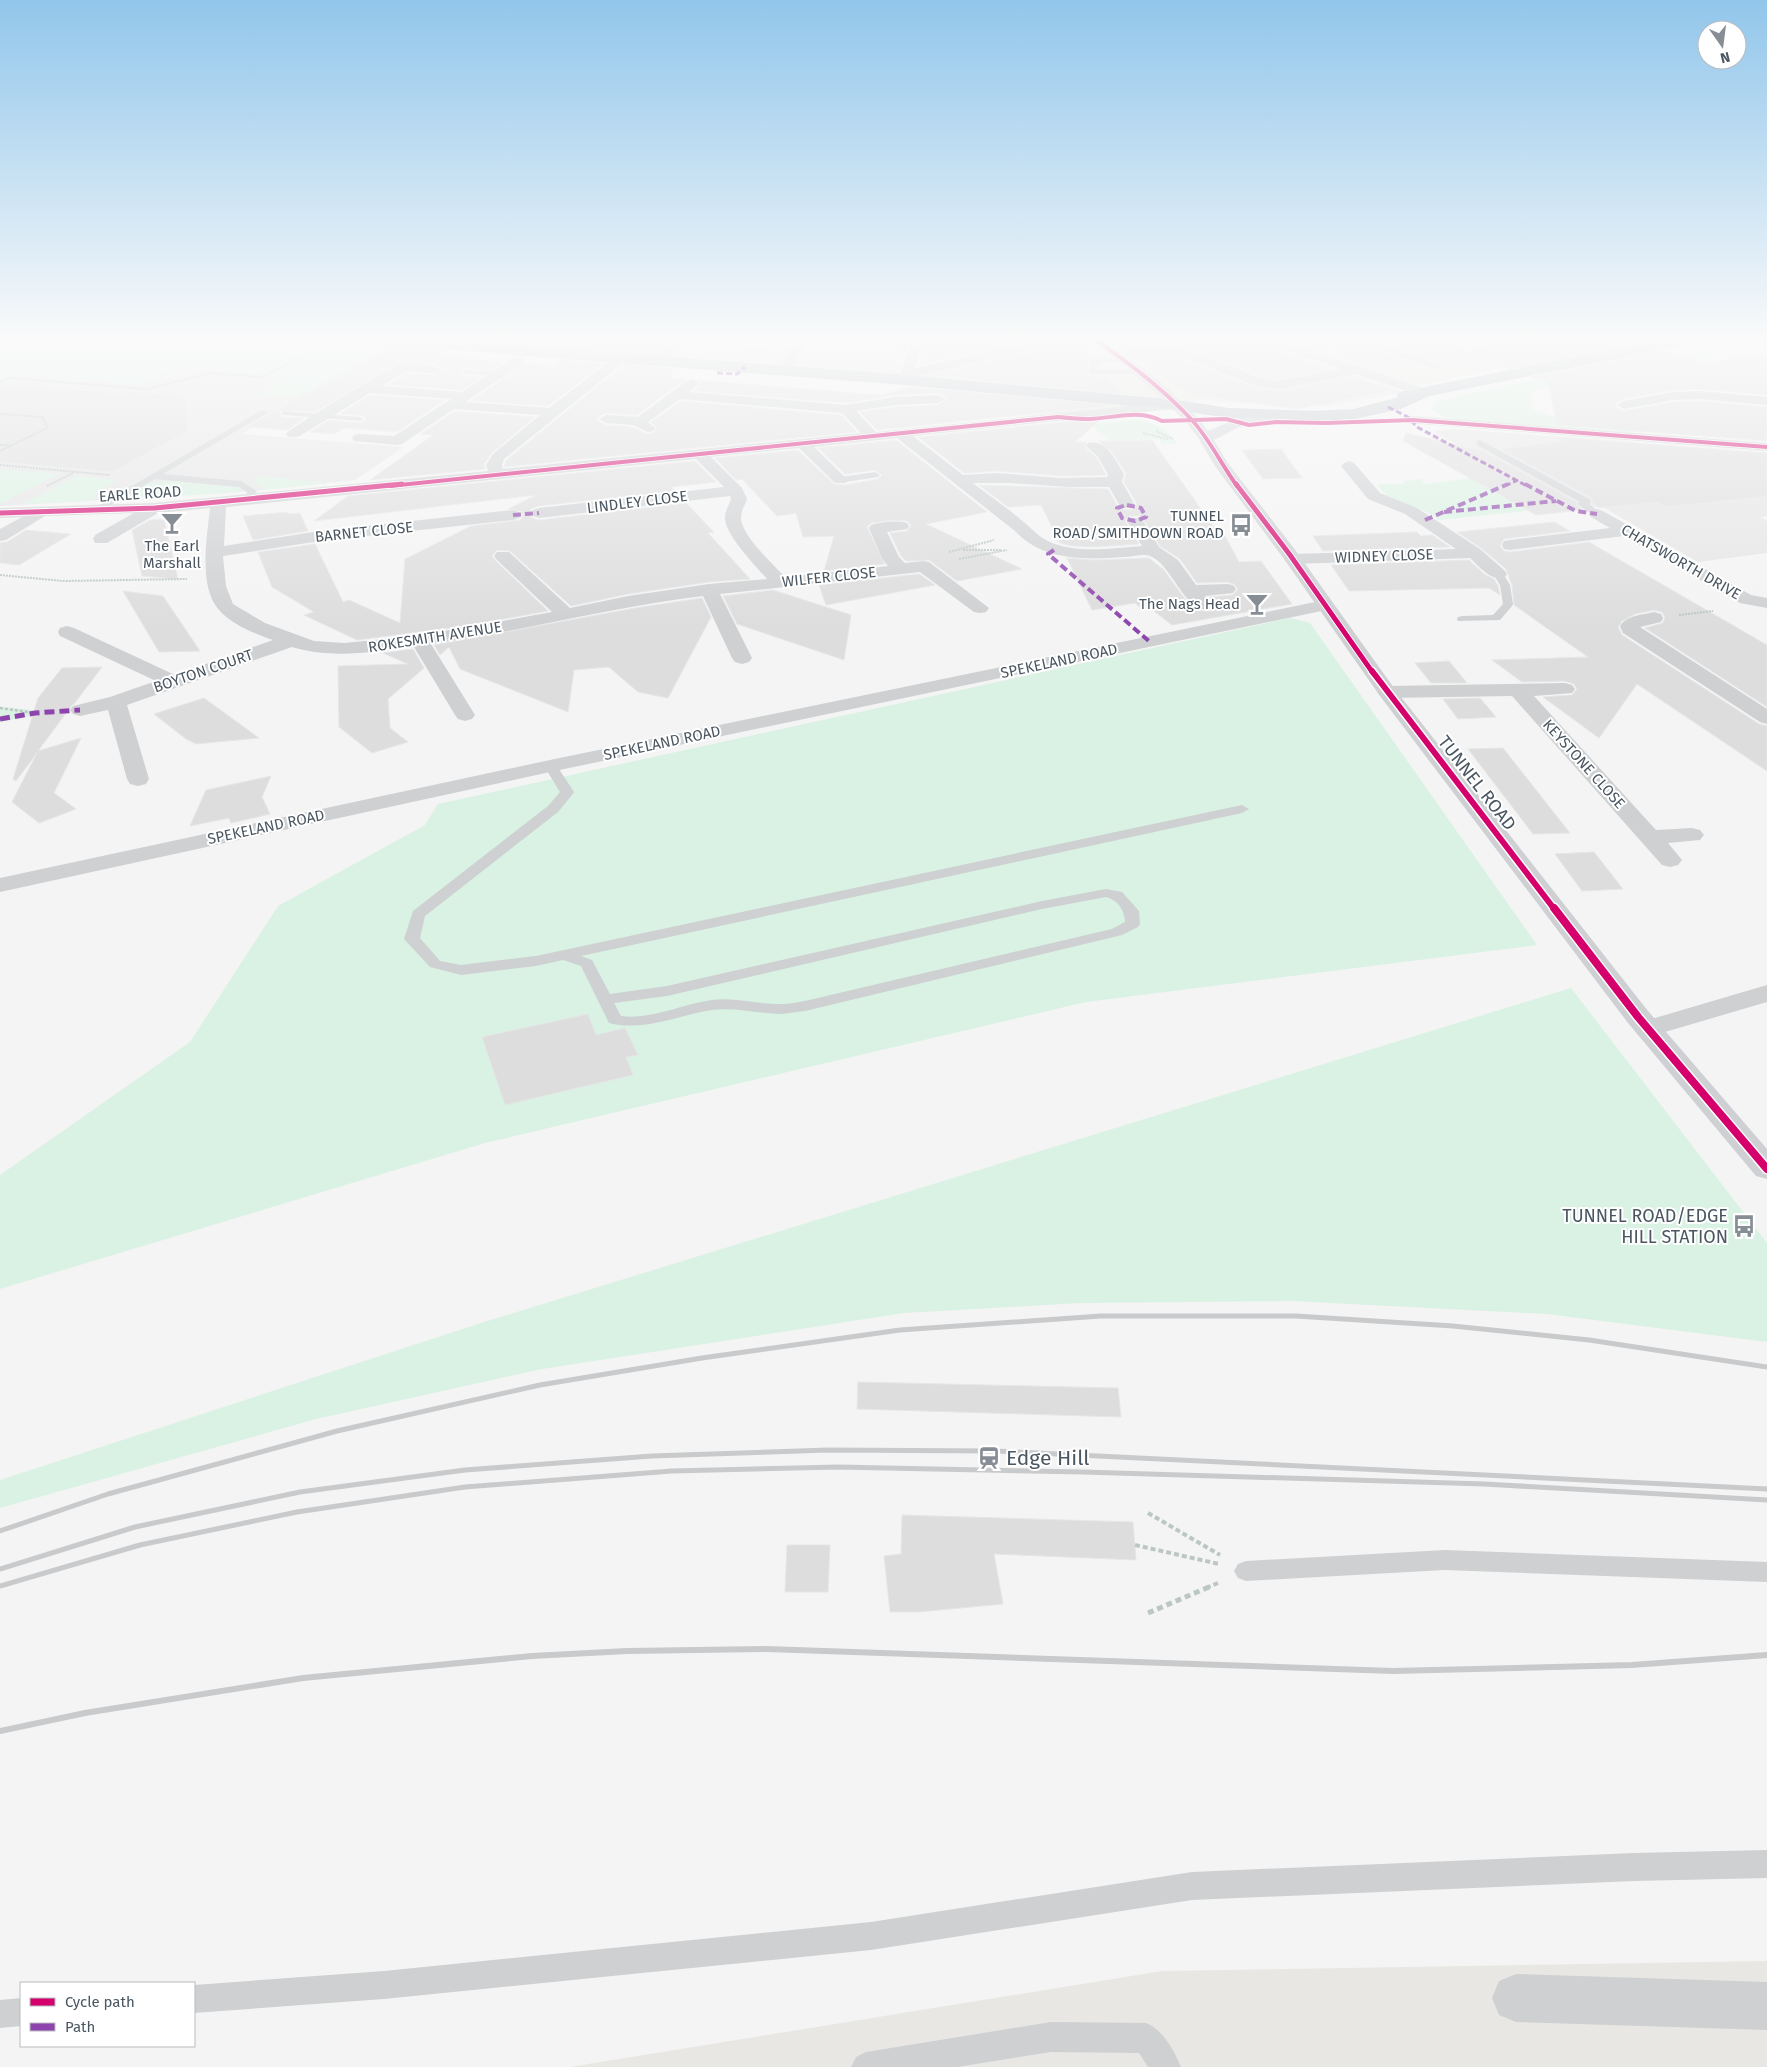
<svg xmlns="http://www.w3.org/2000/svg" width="1767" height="2067" font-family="'Fira Sans',sans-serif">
  <rect width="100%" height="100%" fill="#f4f4f4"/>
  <path fill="#e8e7e3" d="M398,337H608L605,340H665L678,345L851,353L858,338L906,340L900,367L935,371L1070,339L1089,337H1244L1399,390L1400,393L1326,406L1295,407L1203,400L1124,410L1032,416L1010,401L995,397L1022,386Z
    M1267,337H1648L1411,387Z
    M1767,1961V2067H570L1162,1971Z"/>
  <path fill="#e6e5e6" d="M0,337H228L385,347L242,434L404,447L355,480L241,492L0,506Z
    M1456,429L1727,450L1767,481V516L1760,517L1767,521V553L1698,562L1601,506L1577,509L1435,433L1436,430Z"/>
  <path fill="#d9f2e3" d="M0,337H228L385,347L301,398L258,395L290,376L177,367L140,385L16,375L0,382Z
    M492,337H550L540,346L486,342Z
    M1750,337H1767V343L1708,357L1722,361L1649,376L1631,371L1532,391V409L1584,426L1632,428L1631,432L1466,421L1445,417L1432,410L1434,404L1457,396Z
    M1137,420C1154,422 1167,429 1177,443L1163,444L1159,439L1109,440L1089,424Z
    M0,469L58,474L0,504Z
    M1504,474L1564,507L1439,520L1427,512L1387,496L1377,484H1405L1404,481L1421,479L1425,484Z
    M77,476L117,480L95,493L96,498L90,501L22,504Z
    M260,476L330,483L262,490V486L253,481Z
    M170,481L239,488L241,492L119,500L147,484Z
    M1290,618L1310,623L1537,945L1086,1002L485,1143L0,1289V1175L190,1042L278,906L425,825L438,804Z
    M0,706L2,707L32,710L28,717L0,722Z
    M1571,988L1767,1243V1342L1547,1314L1291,1301L1080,1303L904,1313L542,1369L316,1419L0,1508V1480L481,1323Z"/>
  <path fill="#ddddde" stroke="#e5e6e7" d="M888,337H911L905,353Z
    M927,337L972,339L980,337H1045L919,365Z
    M1077,337L1092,357L1088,359L1087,373L1093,376H1107L1122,394L930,375L1069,343Z
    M1105,337H1248L1251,342L1331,369L1279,379L1260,376L1175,343L1151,344L1124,349Z
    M1274,337H1302L1301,346Z
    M1367,337H1427L1467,350L1522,339L1547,337H1615L1639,344L1508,370L1495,365V367L1447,366Z
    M573,340L665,345L658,355L568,348Z
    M1356,343L1420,365L1353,363L1336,357V346Z
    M391,346L450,350L443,356L504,361L492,370L461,369L460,373L465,376L481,377L462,390L388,385L406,373L434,375L442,369L438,365L428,363L400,362L315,412L281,410L280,415L282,417L304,418L288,430L247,427Z
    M1663,350L1708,363L1753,354L1767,358V395L1700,389L1673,390L1624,399L1616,403V407L1624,411L1673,402L1700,401L1767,407V441L1557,425L1548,382L1530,377Z
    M1160,355H1172L1257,388L1279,391L1352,376L1392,390L1297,409L1190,394L1138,359Z
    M561,359L605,363L548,406L471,401L525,363L556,366Z
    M625,364L672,368V378L686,379L637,415L606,413L598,417V421L605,425L633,427L647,434L653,433L657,428L651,422L681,401L841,415L857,432L504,467L506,460Z
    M699,380L879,395L914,387L1117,405L877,430L860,412L895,407L938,405L947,398L938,393L895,395L846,403L694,391L701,384Z
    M0,384L121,393L126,391L185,396L188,431L112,472L0,462Z
    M370,395L445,400L397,432L344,428L334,434L310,432L329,420L360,423L365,421L366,418L360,415L340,414Z
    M455,411L535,417L492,453L484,464L485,469L370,480L433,435L420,434Z
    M1102,418L1075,442H1087L1085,447L1097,458L1106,475L1062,476L998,471L964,473L918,437Z
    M1406,433L1483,451L1577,502V505L1582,510L1536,515L1403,441Z
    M1560,437L1767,453V496L1666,507L1657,502L1600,508L1592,504L1593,501L1590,497L1500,449L1561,441Z
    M896,440L987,512L926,524L1022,569L957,581L929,560L906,561L901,556L890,533L907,531L911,525L907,521L894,520L871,523L867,527L885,564L824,571L834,536L803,537L796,513L777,516L742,479L736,480L715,458L798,450L834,484L845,485L878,479L882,475L875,470L845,474L818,448Z
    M1152,440L1218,533L1224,534L1239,562L1261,561L1292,604L1172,625L1150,608L1142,609L1135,603L1092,610L1067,558L1094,560L1149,558L1164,570L1185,599L1192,606L1201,611H1210L1214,606L1209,597L1233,595L1238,589L1234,584L1227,582L1197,583L1180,559L1160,546L1141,516H1129L1125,520L1139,544L1096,547L1072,546L1060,543L1041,505L1008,507L979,485L1108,489L1119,509L1133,510L1137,504L1124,482L1126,473L1111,451L1098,441Z
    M1281,449L1302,478L1263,479L1242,450Z
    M695,461L716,482L671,487L674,491L539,506L531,509L529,514L532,518L539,520L686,503L714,532L708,533L750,579L709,582L628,594L571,606L510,551L497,550L492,556L496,561L548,611L465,626L357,640L304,615L314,612L272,587L258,552L315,544L343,602L349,600L400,623L405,559L471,526L520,520L523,516L521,511L508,509L536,495L314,521L348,496Z
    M288,512V514L300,513L308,531L253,540L243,516Z
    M164,519L178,579L142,576L132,530L150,520Z
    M1554,522L1570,531L1504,539L1500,546L1504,551L1510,552L1589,542L1767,645V707L1645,628L1663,623L1665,617L1662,612L1654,610L1635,614L1622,621L1618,627L1622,635L1759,724L1767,726V771L1637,684L1599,738L1543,697L1572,695L1577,689L1574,684L1565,681L1522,682L1492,660L1588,657L1514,605L1512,585L1506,569L1481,548L1457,532Z
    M26,530L71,534L19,565L0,563V543L7,542Z
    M1417,532L1421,536L1432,535L1450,547L1323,551L1313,536Z
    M1469,560L1484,574L1494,579L1498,586L1500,595L1489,588L1349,591L1331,565Z
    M919,574L935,585L826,605L819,585Z
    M773,590L851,615L844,660L737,624L723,596Z
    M123,591L163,596L200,651L159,652Z
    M702,598L711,617L668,698L638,692L609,667L574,670L568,712L460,669L449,647L440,655L434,645L635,608Z
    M413,649L424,668L388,699L390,728L408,742L372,753L339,727L338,666L408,664L383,653Z
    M1449,661L1467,683H1431L1415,663Z
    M102,667L74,704L72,705L38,751L81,738L54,793L76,809L39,823L12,802L37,753L16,781L13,779L38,698L62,668Z
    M204,698L259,738L196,744L186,739L154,714Z
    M1480,698L1496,717L1458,719L1443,699Z
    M1503,748L1570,833L1533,834L1468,749Z
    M271,776L262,797L270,814L231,823L229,818L190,826L206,790Z
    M1594,852L1623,889L1582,891L1555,854Z
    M588,1014L596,1035L625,1028L638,1055L626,1057L633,1075L505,1105L482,1037Z
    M858,1382L1118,1388L1121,1417L857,1409Z
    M902,1515L1133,1522L1136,1560L994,1554L1003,1604L918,1612H890L884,1556L901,1554Z
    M787,1545H830L828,1592H785Z"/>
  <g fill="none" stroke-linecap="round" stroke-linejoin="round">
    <defs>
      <path id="highway" d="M346,337H398L905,376L1177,401L1228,409L1314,412L1354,410L1400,398L1398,396L1400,393L1405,392L1682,337H1706L1700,341L1429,395L1400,408L1354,418L1314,420L1228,417L1177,409L905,384L352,341Z"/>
    </defs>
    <use href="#highway" stroke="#b9bec3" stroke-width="2"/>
    <path stroke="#bcc7c4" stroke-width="2" stroke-dasharray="2 1" stroke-linecap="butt" d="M859,339L891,340
      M741,345L745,337
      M853,353L860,337
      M0,382L9,378L146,389L211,373L262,377L328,342
      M0,414L43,417L47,428L0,451
      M1156,431L1173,439
      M1143,433L1168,439
      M0,445H10
      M0,465L110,475
      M47,486L73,473
      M963,550H1001
      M949,552L994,540
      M959,559L1007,550
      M0,575L63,581L187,579
      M1679,615L1713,611"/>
    <path stroke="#bcc7c4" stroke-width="2.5" stroke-dasharray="3 2" stroke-linecap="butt" d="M0,708L35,713"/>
    <path stroke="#bcc7c4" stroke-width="4" stroke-dasharray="5 3" stroke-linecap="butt" d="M1148,1513L1220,1555
      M1135,1545L1219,1564
      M1206,1588L1218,1583"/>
    <path stroke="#bcc7c4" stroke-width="5" stroke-dasharray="6 4" stroke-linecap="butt" d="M1148,1613L1209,1587"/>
    <path fill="#ced0d2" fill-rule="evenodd" d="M1347,337H1365V339L1447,368L1440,370L1356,341L1295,352L1291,350L1348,338Z
      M1494,337H1509L1474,345L1470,343Z
      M1122,357L1126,359L1125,361L1097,363V370H1142V374H1093L1089,372L1090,359Z
      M463,370L499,372L503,374L499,376L466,374L462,372Z
      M262,410L269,412L163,474L241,481L257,491L252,502H246L244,500L247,492L239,487L155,479L97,513H91L89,511Z
      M282,411L360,417L364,419L360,421L285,415H282Z
      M1480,440L1589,499L1591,501L1589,504L1602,514L1600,516H1594L1580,506L1578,504L1580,502L1477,445V441Z
      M875,472L880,475L878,477L840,483L835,480L840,477Z
      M1498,571L1502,572L1510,585L1513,604L1512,606L1500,620L1458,621L1457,619L1458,617L1462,616L1493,615L1503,604L1500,585L1493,574Z
      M550,762L555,763L574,792L572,795L558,812L425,916L420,938L440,961L461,965L536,956L1242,805L1249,809L1242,813L581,956L592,960L610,994L667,986L1042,901L1106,889L1122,892L1139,911L1140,924L1138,927L1122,935L805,1011C797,1012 789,1013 782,1014C760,1014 736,1007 712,1010C678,1015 645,1032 609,1023L581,966L563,960L536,966L461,975L430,967L404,939L413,911L548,806L560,792L544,766ZM1106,897C1118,900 1125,911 1125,922L1112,929L805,1001C797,1002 790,1004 782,1004C760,1005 736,997 712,1000C682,1004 652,1020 621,1016L614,1003L667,996L1042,909Z
      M1445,1550L1767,1562V1582L1445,1570L1246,1581L1238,1578L1234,1571L1238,1564L1246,1561Z
      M1767,1850V1878L1634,1881L1192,1900L871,1950L384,1999L194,2013V1985L384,1971L871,1922L1192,1872L1634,1853Z
      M21,1998V2026L0,2028V2000Z
      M1051,2022L1146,2023C1163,2030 1174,2050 1181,2067H1148L1139,2053L1051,2052L957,2067H851L856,2057L866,2052Z"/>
    <path fill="#ced0d2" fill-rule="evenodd" d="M472,337H485L474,348H466L464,345Z
      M555,337H568L551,354H543L541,351Z
      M673,337H685L668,363H658L657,360Z
      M797,337H809L789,373H779L778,370Z
      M913,337H925L915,368L1053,337H1075L1069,341L913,377L910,383L905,384L898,380Z
      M1250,337H1268L1429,390L1431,393L1424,397L1355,374L1279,389L1257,386L1172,353H1160L1120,360L1114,356C1122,348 1161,345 1174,345L1260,378L1279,381L1341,369L1252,340Z
      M1662,337H1681L1688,341L1682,345L1664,340Z
      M623,353L627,354L629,357L627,360L504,459L502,465L503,469L861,433L842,413L680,399L648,422L655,428L653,431L648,432L633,425L606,423L599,419L606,415L638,417L688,380L693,379L700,383L689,392L846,405L895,397L938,395L945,399L938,403L895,405L856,411L876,432L1177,401L1182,402L1184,405L1182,408L913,436L963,475L998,473L1062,478L1107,477L1108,474L1098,457L1086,446L1088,443C1106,438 1116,461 1124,474L1122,482L1135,505L1133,508H1121L1109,487H1069L1008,483H973C991,497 1009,509 1026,524C1034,531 1039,537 1050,542C1077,554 1114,548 1142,546L1127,521L1129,518H1141L1159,547L1178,560L1196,585L1227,584L1233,585L1236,589L1233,593L1205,596L1213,605L1210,609C1185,615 1173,565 1150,556C1144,553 1131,557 1123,557C1086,560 1042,561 1015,531L897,438L814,447L848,480L845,483H835L799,448L711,457L742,488L747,499C745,505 741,511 741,518C741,535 773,564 785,577L888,566L882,558L869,528L871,525C882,522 896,520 907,523L909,526L907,529L887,532L899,557L905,563L923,561L929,562L989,608L986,612L980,613L974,612L920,572L720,594L752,658L749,662L742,664L735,662L732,658L703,596C612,607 523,631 431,644L475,715L472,719L465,721L458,719L455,715L414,647C372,652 332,659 292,647L127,705L149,779L146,784L138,786L130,784L127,779L108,710L80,716L73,714L70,710L73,706L110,697L156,681L60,636L58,632L60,628L67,626L74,628L175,675L273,640C256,634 232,625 219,610C198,586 207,537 210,508L158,513L107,543H95L93,539L95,535L134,513L45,516L6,540L0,541V529L22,517L0,518V508L155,503L488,471L486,465L493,454L540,415L454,409L402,444L397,445L354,441L352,438L354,435L359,434L394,436L451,399L370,393L298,437H288L286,434C291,427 388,369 400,364C407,361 436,364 440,369L434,373L406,371L382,386L462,392L513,358H523L524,361L523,364L465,402L549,408L619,354ZM696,459L724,487L539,508L533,510L531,513L533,516L539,518L730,496L731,499C729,505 725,511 725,518C725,535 756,566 767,579L709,584L628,596L570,608L509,552H497L494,556L497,560L552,612L465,628L375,640L344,643L314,641L265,623L233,604L226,586L223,556L320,541L513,520L519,518L521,515L519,512L513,510L320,531L224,546L226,507Z
      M1700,391L1767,397V405L1700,399L1673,400L1624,409L1617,405L1624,401L1673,392Z
      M1413,416L1767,443V451L1408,423L1406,420L1408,417Z
      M1349,461L1354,463L1380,493L1417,508L1480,549L1504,570L1507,574L1504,578C1490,581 1480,567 1470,558L1293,564L1287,563L1284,559L1287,555L1293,554L1456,549L1405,514L1368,499L1341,466L1344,463Z
      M1597,509L1603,511L1751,595L1767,598V608L1740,603L1624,536L1510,550L1504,549L1502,545L1504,541L1510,540L1610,528L1591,517L1589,514L1591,511Z
      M1325,600L1331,601L1334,605L1331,609L550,772L0,892V878L550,760Z
      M1654,612L1661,614L1663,618L1661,622L1640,627L1767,709V724L1760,722L1623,633L1620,626C1627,615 1642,615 1654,612Z
      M1565,683L1572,685L1575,689L1572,693L1534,696L1656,830L1692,828L1700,830L1704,835L1700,840L1668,843L1682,860L1678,865L1670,867L1662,865L1512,696L1387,698L1380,696L1377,692L1380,688L1387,686Z
      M1767,985V1002L1648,1037L1638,1035L1634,1029L1638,1023Z
      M1516,1974L1767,1982V2030L1516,2022L1499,2015L1492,1998L1499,1981Z"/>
    <path fill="#ced0d4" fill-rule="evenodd" d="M1085,337H1099L1124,353L1164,385L1197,417L1208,431L1236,419L1290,412L1295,413L1297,416L1295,419L1239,427L1214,440L1227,462L1296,551L1394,688L1648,1011L1767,1149V1179L1756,1176L1628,1023L1380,696L1284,559L1215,466L1199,439L1187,423L1154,391L1116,359Z"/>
    <use href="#highway" fill="#bec4c9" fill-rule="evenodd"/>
    <path stroke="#c9cacc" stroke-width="5" d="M0,1531L108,1494L337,1431L540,1385L702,1358L900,1330L1101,1316H1296L1453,1326L1589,1340L1767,1367
      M0,1569L135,1527L300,1492L465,1470L652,1456L828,1450L996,1451L1767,1489
      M0,1586L140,1545L297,1512L465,1487L672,1471L838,1467L1083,1472L1484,1484L1767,1500"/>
    <path stroke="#c9cacc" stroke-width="6" d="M0,1731L85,1713L303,1678L532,1656L627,1651L767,1649L1393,1671L1632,1665L1767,1655"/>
    <path stroke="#8e44ad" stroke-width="3" stroke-dasharray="6 3" stroke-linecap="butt" d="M717,373L737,374L745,367
      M1388,407L1408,417L1417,427L1527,486
      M1505,486L1518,480"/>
    <path stroke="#8e44ad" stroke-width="4" stroke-dasharray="8 4" stroke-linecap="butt" d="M1525,484L1576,511L1597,514
      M1127,505L1141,508L1146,517L1135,521L1122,518L1117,508Z
      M1444,512L1556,501
      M513,515L539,513
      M1425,520L1508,484
      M1054,550L1048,554L1150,642"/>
    <path stroke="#8e44ad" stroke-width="5" stroke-dasharray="10 5" stroke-linecap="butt" d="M0,719L35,713L80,710"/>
    <defs>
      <path id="cycleway-far3" d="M1091,337C1127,361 1162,388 1191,419C1209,438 1221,464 1237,486
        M390,486L1058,417C1068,418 1079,419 1089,419C1115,418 1138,409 1162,421L1226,419L1249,425L1276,422L1326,423L1413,420L1767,447"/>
      <path id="cycleway-far2" d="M1236,484L1290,555L1373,673
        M0,513L155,508L402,484"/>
      <path id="cycleway-far1" d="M1372,671L1555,910"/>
      <path id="cycleway" d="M1554,908L1638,1017L1767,1169"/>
    </defs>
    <use href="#cycleway-far3" stroke="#fff" stroke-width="5.5"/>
    <use href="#cycleway-far2" stroke="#fff" stroke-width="7"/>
    <use href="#cycleway-far1" stroke="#fff" stroke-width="9"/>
    <use href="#cycleway" stroke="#fff" stroke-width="11"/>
    <use href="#cycleway-far3" stroke="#d6006c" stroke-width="4"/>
    <use href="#cycleway-far2" stroke="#d6006c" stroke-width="5"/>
    <use href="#cycleway-far1" stroke="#d6006c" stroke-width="6"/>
    <use href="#cycleway" stroke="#d6006c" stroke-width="8"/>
  </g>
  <linearGradient id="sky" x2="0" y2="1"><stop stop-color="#91c6eb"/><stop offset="0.54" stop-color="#fafafa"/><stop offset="1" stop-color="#fafafa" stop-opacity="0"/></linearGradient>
  <rect width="1767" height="626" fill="url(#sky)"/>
  <defs>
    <symbol id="bar-bare" viewBox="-9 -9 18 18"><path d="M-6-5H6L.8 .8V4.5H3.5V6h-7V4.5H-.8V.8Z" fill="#868d94" stroke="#fff" stroke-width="2.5" paint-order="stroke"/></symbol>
    <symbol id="bus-bare" viewBox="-9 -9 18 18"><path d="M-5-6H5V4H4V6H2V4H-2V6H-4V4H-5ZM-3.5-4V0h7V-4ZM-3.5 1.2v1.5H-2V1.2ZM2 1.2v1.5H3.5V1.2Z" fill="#868d94" stroke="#fff" stroke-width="2.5" paint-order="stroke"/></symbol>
    <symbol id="station-bare" viewBox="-9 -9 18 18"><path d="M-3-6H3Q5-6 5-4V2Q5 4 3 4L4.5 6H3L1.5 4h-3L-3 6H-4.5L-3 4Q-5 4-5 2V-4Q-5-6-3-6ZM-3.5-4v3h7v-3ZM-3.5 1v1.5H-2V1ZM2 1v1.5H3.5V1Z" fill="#868d94" stroke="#fff" stroke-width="2.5" paint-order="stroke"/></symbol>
  </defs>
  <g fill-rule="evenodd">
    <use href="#bar-bare" x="156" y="507" width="32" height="32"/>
    <use href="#bus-bare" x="1225" y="509" width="32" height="32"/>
    <use href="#bar-bare" x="1241" y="588" width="32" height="32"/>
    <use href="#bus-bare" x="1728" y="1210" width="32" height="32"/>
    <use href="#station-bare" x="973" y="1442" width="32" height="32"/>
  </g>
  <g text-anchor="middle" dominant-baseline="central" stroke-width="4" stroke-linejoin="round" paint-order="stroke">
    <g font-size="15" fill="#4a5661" stroke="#fff">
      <text transform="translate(140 494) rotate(-4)">EARLE ROAD</text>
      <text transform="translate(637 502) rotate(-7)">LINDLEY CLOSE</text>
      <text transform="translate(364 532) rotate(-6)">BARNET CLOSE</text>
      <text transform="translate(1384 556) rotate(-2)">WIDNEY CLOSE</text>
      <text transform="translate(1681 562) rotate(30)">CHATSWORTH DRIVE</text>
      <text transform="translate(829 577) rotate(-6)">WILFER CLOSE</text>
      <text transform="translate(435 637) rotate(-9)">ROKESMITH AVENUE</text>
      <text transform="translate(1059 661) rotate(-12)">SPEKELAND ROAD</text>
      <text transform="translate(203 671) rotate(-19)">BOYTON COURT</text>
      <text transform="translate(662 743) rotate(-12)">SPEKELAND ROAD</text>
      <text transform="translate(1584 764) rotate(48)">KEYSTONE CLOSE</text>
      <text transform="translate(266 827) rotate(-12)">SPEKELAND ROAD</text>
    </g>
    <g font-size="15" fill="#4a5661" stroke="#fff" text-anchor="end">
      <text x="1224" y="516">TUNNEL<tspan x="1224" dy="17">ROAD/SMITHDOWN ROAD</tspan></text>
      <text x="172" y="546" text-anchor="middle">The Earl<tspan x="172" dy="17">Marshall</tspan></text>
      <text x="1240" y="604">The Nags Head</text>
    </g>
    <g font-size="18" fill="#4a5661" stroke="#fff">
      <text transform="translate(1477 783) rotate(52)">TUNNEL ROAD</text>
    </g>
    <g font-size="18" fill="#4a5661" stroke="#fff" text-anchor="end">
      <text x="1728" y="1216">TUNNEL ROAD/EDGE<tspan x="1728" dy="21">HILL STATION</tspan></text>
    </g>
    <g font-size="21" fill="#4a5661" stroke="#fff" text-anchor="start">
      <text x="1006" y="1458">Edge Hill</text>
    </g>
  </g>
  <rect x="20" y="1982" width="175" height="65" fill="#ffffff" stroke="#b7bbc0"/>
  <rect x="30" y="1998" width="25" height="8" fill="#d6006c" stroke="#b7bbc0"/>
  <text x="65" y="2007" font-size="15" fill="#4a5661">Cycle path</text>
  <rect x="30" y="2023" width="25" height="8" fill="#8e44ad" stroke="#b7bbc0"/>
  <text x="65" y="2032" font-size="15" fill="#4a5661">Path</text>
  <g transform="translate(1722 45) rotate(166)"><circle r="24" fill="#ffffff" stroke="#b7bbc0"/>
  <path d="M0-4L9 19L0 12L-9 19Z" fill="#868d94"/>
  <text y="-8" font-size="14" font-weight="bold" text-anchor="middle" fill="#4a5661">N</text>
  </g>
</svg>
